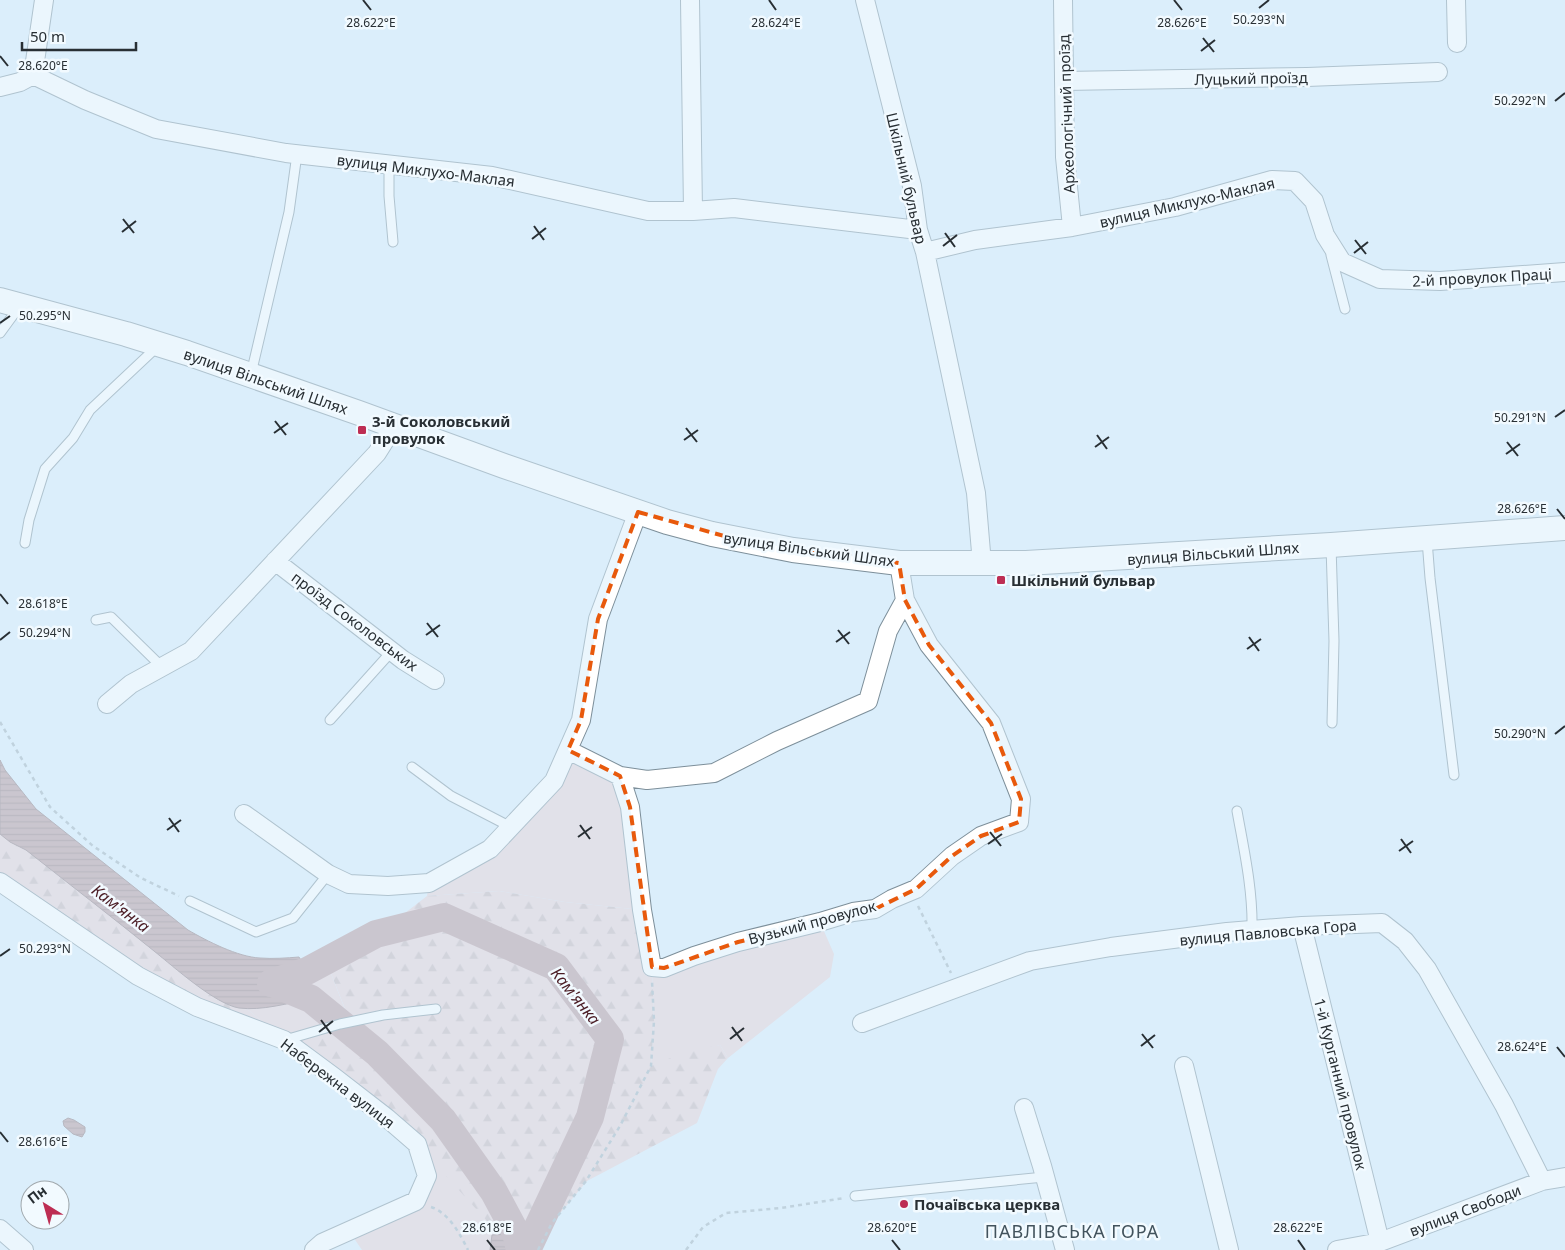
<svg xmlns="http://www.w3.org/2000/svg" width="1565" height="1250" font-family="'Noto Sans',sans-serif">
  <defs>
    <pattern id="forest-firs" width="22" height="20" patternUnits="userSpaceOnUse" patternTransform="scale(1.25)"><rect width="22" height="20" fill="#e8d0d3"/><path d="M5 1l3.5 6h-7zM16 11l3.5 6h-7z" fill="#c7b3b6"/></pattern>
    <pattern id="water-rules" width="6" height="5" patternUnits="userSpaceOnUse" patternTransform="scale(1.25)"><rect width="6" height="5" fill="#b79599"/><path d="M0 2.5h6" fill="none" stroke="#957a7e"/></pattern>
  </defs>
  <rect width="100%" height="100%" fill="#dbeefb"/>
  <path fill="#e8d0d3" d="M568,750L620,776L642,910L565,902L499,891L427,896L429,883L490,849Z
    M820,922L834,954L830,977L728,1058L720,1045L651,1066L654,1021L652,967Z
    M376,934L330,971L355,1035L284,1040L190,961L272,983L307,971Z
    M417,1144L540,1222L525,1250H362L349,1231L416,1201L427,1176Z"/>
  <path fill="url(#forest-firs)" d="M0,786L190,961L284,1040L355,1034L330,971L427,896L499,891L565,902L642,910L652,967L654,1021L651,1066L685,1052L720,1045L728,1058L718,1069L697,1123L587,1181L552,1223L487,1221L417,1144L284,1040L197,1007L0,882Z"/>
  <path fill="url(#water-rules)" stroke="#8c767b" d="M0,760L5,770L36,809L188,930C207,941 238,957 260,958C273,959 287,958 299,957L307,971L311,999C288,1003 262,1011 239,1008C215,1004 174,967 154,951C112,917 69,884 26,850L10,842L0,834Z
    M68,1118L74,1120L85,1127V1132L82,1137L73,1134L64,1126L63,1121Z
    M527,1232L541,1236L533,1250H490L492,1235Z"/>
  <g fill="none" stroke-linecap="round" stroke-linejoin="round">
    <path stroke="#b79599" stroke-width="28" d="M271,983L307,971L376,934L444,917L556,967L610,1039L590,1117L527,1250
      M275,984L311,999L377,1053L443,1120L494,1192L516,1233L520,1250"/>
    <defs>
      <path id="lane" d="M389,164V196L393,242
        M1331,255L1345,309
        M0,333L19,307
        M251,374L289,212L297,154
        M1427,540L1430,578L1454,775
        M25,543L29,520L45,469L73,438L90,410L158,346
        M1331,546L1334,641L1332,723
        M96,620L111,617L162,667
        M330,720L392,651
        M412,767L451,796L511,827
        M1237,811C1244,850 1253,890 1252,930
        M190,901L256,932L293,918L328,874
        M285,1040L340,1024L383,1015L436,1009
        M855,1196L1044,1177"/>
      <path id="street" d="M690,0L693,211
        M865,0L912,186L918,230L925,252L976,493L982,564
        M1063,0L1065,157L1072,227
        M1456,0L1457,43
        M33,75L85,100L156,129L286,153L492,176L648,211H693L734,208L918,230
        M1064,81L1307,77L1438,72
        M0,87L20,82L33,75L44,0
        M925,252L975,240L1072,227L1175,207L1272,180L1295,181L1314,201L1325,235L1342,262L1380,279L1440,281L1565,272
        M275,561L403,660L435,680
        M107,704L131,684L191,651L377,453L394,426
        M568,750L620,776L630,807L642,910L652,967L664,968L694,956L738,942L820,922L853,912L875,909L892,899L916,889L952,856L981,836L1019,822L1021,799L991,723L929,645L905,600L899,563
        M620,776L647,780L714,773L777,741L868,701L888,631L905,600
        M244,814L328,874L349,884L388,886L429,883L490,849L554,781L581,720L598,619L638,512
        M0,882L138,976L197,1007L284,1040L334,1077L387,1118L417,1144L427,1176L416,1201L322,1243L314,1250
        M1302,926L1380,1242
        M862,1023L1030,961L1111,947L1227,932L1302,926L1382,923L1405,941L1427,969L1504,1105L1542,1181
        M1184,1066L1229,1250
        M1024,1108L1042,1166L1065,1250
        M0,1229L24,1250
        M1337,1250L1380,1242L1542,1181L1565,1177"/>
      <path id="secondary" d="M0,300L126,334L187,353L359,413L504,466L667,522L712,534L793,550L899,563H1026L1331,545L1565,528"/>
    </defs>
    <use href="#lane" stroke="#7d8f9a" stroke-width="11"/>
    <use href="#street" stroke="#7d8f9a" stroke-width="20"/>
    <use href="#secondary" stroke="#7d8f9a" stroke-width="26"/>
    <path stroke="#a1b0ba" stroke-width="2.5" stroke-dasharray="4 4" stroke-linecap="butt" d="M0,722L50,807L93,846L141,878L179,896
      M918,906L951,973
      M431,1207C449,1213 460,1234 468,1250
      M538,1250L552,1223L586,1181L620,1126L651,1066L654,1021L652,981
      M686,1250L703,1227L726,1213L781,1208L844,1198"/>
    <use href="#lane" stroke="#fff" stroke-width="9"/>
    <use href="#street" stroke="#fff" stroke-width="18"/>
    <use href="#secondary" stroke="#fff" stroke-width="24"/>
  </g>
  <path d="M0 0H1565V1250H0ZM638,512L742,541L899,563L905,600L929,645L991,723L1021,799L1019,822L981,836L952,856L916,889L875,909L738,942L664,968L652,967L630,807L620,776L568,750L581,720L598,619Z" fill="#dbeefb" fill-opacity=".55" fill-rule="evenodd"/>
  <path fill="none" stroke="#e8590c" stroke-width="4" stroke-dasharray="10 6" stroke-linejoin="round" d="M638,512L742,541L899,563L905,600L929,645L991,723L1021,799L1019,822L981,836L952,856L916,889L875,909L738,942L664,968L652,967L630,807L620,776L568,750L581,720L598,619Z"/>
  <path fill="none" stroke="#282f34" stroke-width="2" d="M363,0L371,10M769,0L776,10M1174,0L1182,10M1259,8L1269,0M1203,38L1214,52M1201,51L1215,40M0,56L8,66M1555,101L1565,93M123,219L134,233M534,226L544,240M122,232L136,221M945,233L955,247M532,239L546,228M1355,240L1366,254M943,246L957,235M1354,253L1368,242M0,323L10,316M1555,417L1565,410M275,421L286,435M686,428L697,442M274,433L288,423M1097,435L1107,449M684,440L698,430M1507,442L1518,456M1095,447L1109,437M1506,454L1520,444M1557,509L1565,519M0,594L8,604M427,623L438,637M838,630L849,644M426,635L440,625M1249,637L1259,651M0,640L10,632M836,642L850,632M1247,649L1261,639M1555,734L1565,726M169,818L179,832M580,825L590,839M167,830L181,820M990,832L1001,846M578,837L592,827M1401,839L1411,853M988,844L1002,834M1399,851L1413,841M0,956L10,949M321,1020L331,1034M732,1027L742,1041M319,1032L333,1021M1142,1034L1153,1048M730,1039L744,1028M1141,1046L1155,1035M1557,1047L1565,1057M0,1132L8,1142M487,1240L495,1250M892,1240L900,1250M1298,1240L1305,1250"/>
  <g fill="#bd2d53" stroke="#f2faff" stroke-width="2">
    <rect x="357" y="425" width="10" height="10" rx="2.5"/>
    <rect x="996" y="575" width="10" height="10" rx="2.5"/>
    <circle cx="904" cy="1204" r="5"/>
  </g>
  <g text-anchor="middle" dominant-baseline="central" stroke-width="5" stroke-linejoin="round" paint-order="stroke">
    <g font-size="15" fill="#282f34" stroke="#f2faff">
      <text transform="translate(1251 78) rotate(-1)">Луцький проїзд</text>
      <text transform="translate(1066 114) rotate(-92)">Археологічний проїзд</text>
      <text transform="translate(426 170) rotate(7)">вулиця Миклухо-Маклая</text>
      <text transform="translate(907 178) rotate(77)">Шкільний бульвар</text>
      <text transform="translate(1187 202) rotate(-13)">вулиця Миклухо-Маклая</text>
      <text transform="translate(1482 277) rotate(-3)">2-й провулок Праці</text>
      <text transform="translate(266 381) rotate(19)">вулиця Вільський Шлях</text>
      <text transform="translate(809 549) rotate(8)">вулиця Вільський Шлях</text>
      <text transform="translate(1213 553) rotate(-4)">вулиця Вільський Шлях</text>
      <text transform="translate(355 621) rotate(37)">проїзд Соколовських</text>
      <text transform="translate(812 922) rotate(-15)">Вузький провулок</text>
      <text transform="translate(1268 932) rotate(-5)">вулиця Павловська Гора</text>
      <text transform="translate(338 1083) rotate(37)">Набережна вулиця</text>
      <text transform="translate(1341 1084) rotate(76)">1-й Курганний провулок</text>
      <text transform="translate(1465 1210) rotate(-21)">вулиця Свободи</text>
    </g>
    <g font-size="15" font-weight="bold" fill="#282f34" stroke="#f2faff" text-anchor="start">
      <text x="372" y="421">3-й Соколовський<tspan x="372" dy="17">провулок</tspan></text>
      <text x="1011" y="580">Шкільний бульвар</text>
      <text x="914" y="1204">Почаївська церква</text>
    </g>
    <g font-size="16" font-style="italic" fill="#4b1d25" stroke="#f2faff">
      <text transform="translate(121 908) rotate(37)">Кам'янка</text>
      <text transform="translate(576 996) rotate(51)">Кам'янка</text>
    </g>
    <g font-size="18" letter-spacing="1" fill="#42535d" stroke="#f2faff">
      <text x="1072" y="1231">ПАВЛІВСЬКА ГОРА</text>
    </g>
  </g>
  <g font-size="12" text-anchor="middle" fill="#282f34" stroke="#f2faff" stroke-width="5" stroke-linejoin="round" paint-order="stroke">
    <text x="1259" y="24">50.293°N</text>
    <text x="371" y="27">28.622°E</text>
    <text x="776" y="27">28.624°E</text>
    <text x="1182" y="27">28.626°E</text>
    <text x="43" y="70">28.620°E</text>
    <text x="1520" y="105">50.292°N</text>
    <text x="45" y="320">50.295°N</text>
    <text x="1520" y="422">50.291°N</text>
    <text x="1522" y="513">28.626°E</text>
    <text x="43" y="608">28.618°E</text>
    <text x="45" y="637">50.294°N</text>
    <text x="1520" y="738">50.290°N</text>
    <text x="45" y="953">50.293°N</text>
    <text x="1522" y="1051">28.624°E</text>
    <text x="43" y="1146">28.616°E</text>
    <text x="487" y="1232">28.618°E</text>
    <text x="892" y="1232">28.620°E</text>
    <text x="1298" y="1232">28.622°E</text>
  </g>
  <g transform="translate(45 1205) rotate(323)"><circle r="24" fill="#f2faff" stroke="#a1a9ae"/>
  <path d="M0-4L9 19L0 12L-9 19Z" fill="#bd2d53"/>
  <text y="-8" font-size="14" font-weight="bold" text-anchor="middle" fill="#282f34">Пн</text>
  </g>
  <path d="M22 42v8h114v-8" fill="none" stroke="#282f34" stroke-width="2.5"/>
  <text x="30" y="42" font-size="15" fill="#282f34" stroke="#f2faff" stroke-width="4" paint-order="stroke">50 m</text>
</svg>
